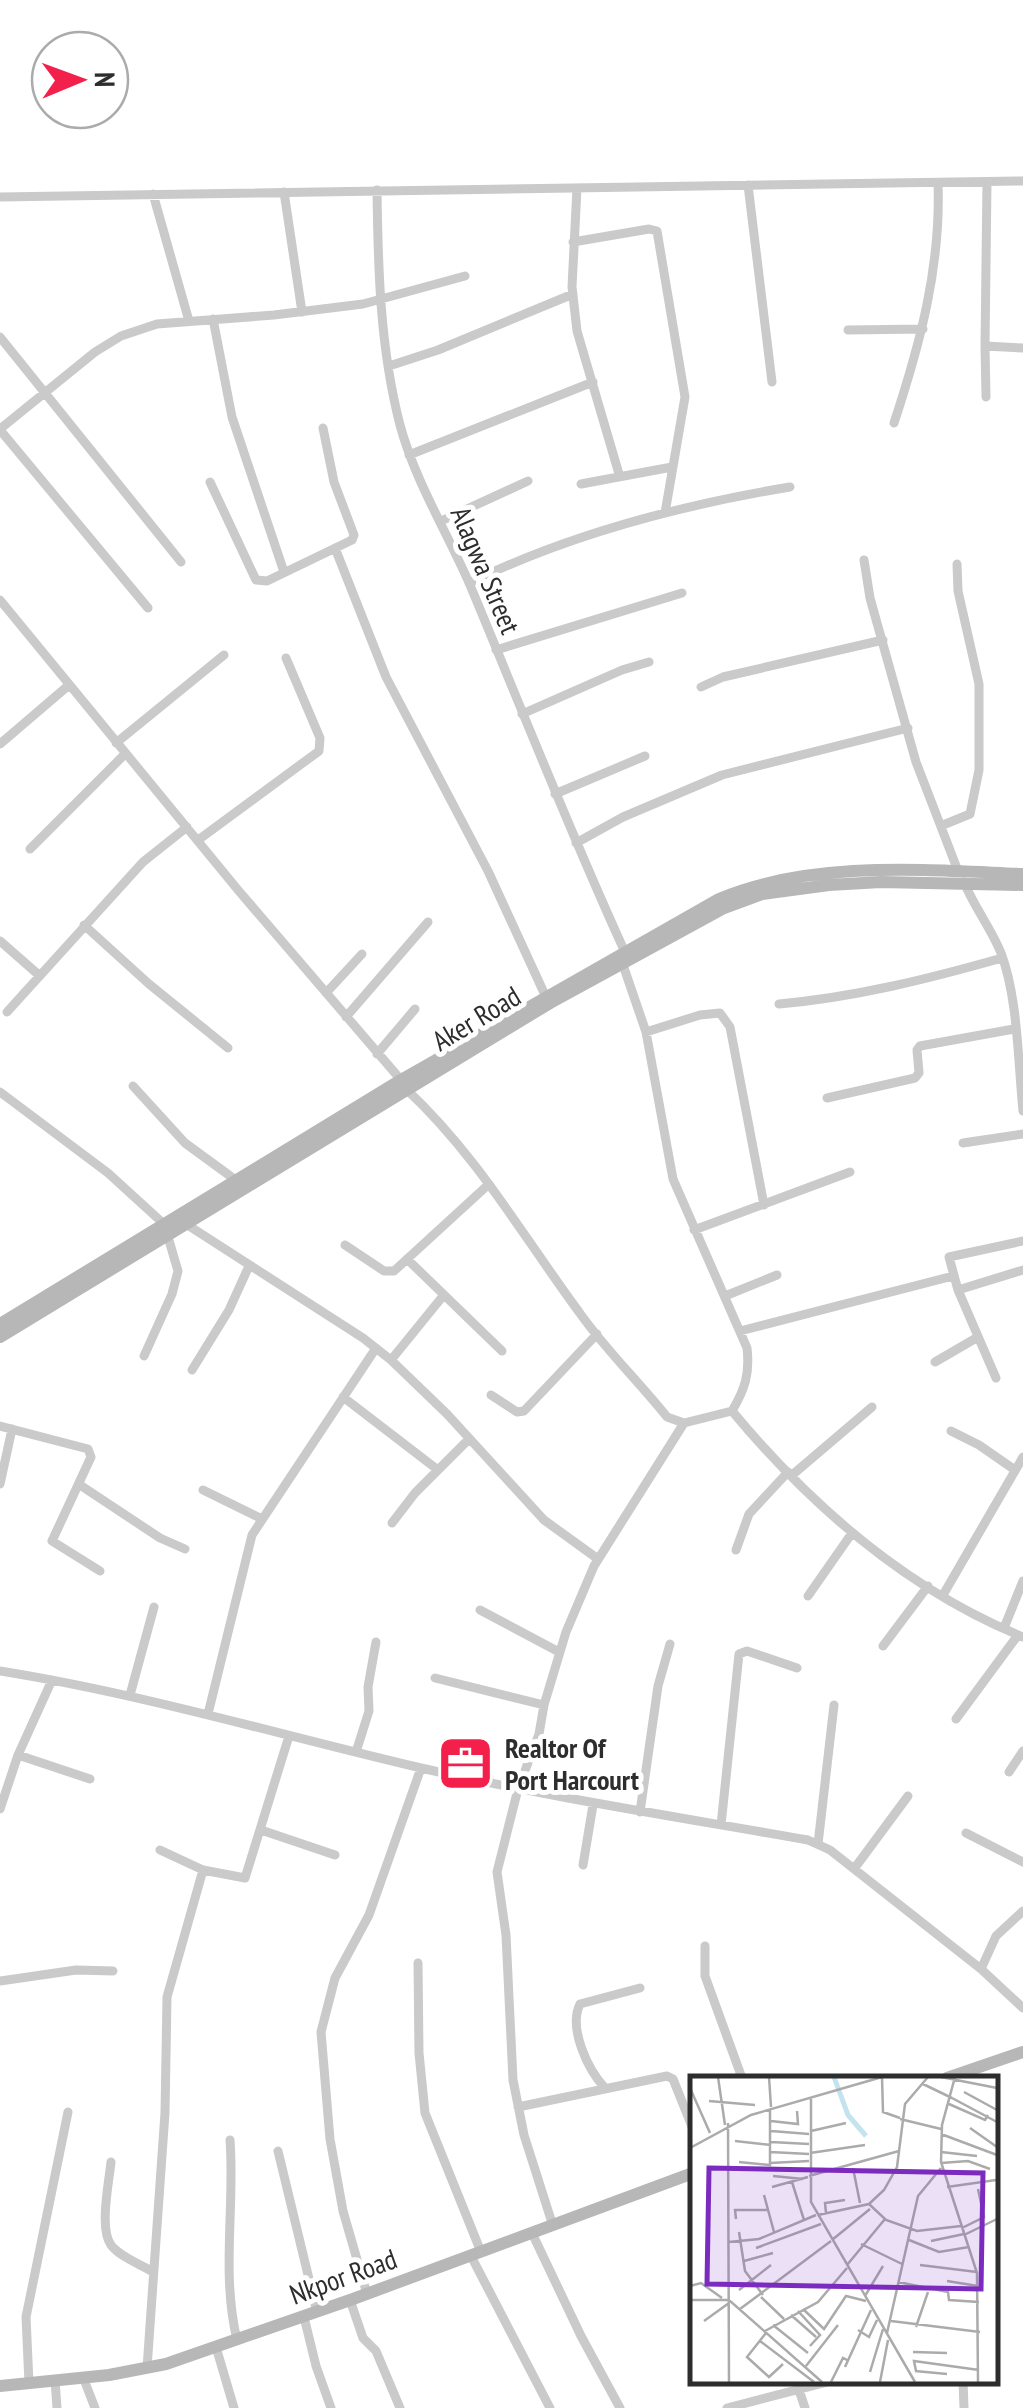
<svg xmlns="http://www.w3.org/2000/svg" width="1023" height="2408" font-family="'PT Sans Narrow',sans-serif">
  <rect width="100%" height="100%" fill="#fff"/>
  <g fill="none" stroke-linecap="round" stroke-linejoin="round">
    <path stroke="#cacaca" stroke-width="9" d="M987,182L985,346L1023,348
      M748,185L772,382
      M577,188L572,287L577,331L619,474
      M377,190C378,269 380,348 400,425C415,481 447,532 470,585C521,707 569,830 624,950
      M284,192L302,312
      M153,194L189,321
      M0,197L1023,181
      M573,242L649,229L657,231L685,397L665,513
      M213,319L232,417L284,572
      M848,330L923,329
      M0,337L181,562
      M985,346L986,397
      M389,366L438,350L573,294
      M894,423C920,344 941,267 938,183
      M0,429L95,352L121,336L157,324L274,315L363,304L465,276
      M0,430L148,608
      M409,455L593,382
      M210,482L256,580L267,581L352,540L354,535L334,482L323,428
      M581,484L672,467
      M441,521L528,481
      M335,548L386,677L488,871L545,995
      M864,560L870,598L916,762L958,871
      M469,583C568,535 681,505 790,487
      M0,600L238,890L401,1080
      M496,650L682,593
      M701,687L723,677L883,640
      M522,714L622,670L649,662
      M116,743L224,655
      M0,744L69,685
      M555,794L645,756
      M943,825L970,814L979,770V684L958,591L957,564
      M198,840L319,751L320,738L286,658
      M576,843L623,817L722,775L908,728
      M30,849L125,754
      M964,882C974,907 991,928 1001,953C1018,998 1018,1062 1023,1111
      M84,925L149,984L228,1048
      M0,941L40,976
      M326,993L362,954
      M779,1004C856,997 928,979 1002,958
      M7,1012L143,862L187,827
      M346,1017L428,922
      M646,1032L700,1015L720,1013L730,1027L764,1205
      M377,1054L415,1009
      M133,1086L185,1143L237,1181
      M406,1089C476,1154 523,1236 579,1312C605,1349 639,1382 667,1417L684,1423L732,1411C745,1389 750,1374 747,1348L673,1179L646,1032L622,962
      M0,1092L108,1173L165,1225
      M827,1098L915,1078L919,1073L917,1050L920,1046L1014,1029
      M963,1143L1023,1134
      M186,1224L363,1338L391,1360L447,1414L544,1520L598,1559
      M694,1230L850,1172
      M1023,1241L949,1257L958,1290L1023,1270
      M345,1245L384,1271H394L489,1184
      M407,1259L502,1351
      M958,1290L996,1378
      M725,1296L777,1275
      M740,1331L953,1276
      M144,1356L172,1294L178,1271L168,1237
      M391,1360L443,1296
      M935,1362L978,1337
      M192,1370L229,1310L249,1266
      M491,1395L517,1412L524,1411L597,1334
      M343,1397L438,1470
      M732,1411C811,1506 908,1590 1023,1637
      M0,1426L88,1449L91,1457L52,1541L100,1571
      M951,1431L979,1445L1015,1470
      M791,1476L872,1407
      M0,1484L12,1429
      M80,1485L160,1538L185,1549
      M203,1490L262,1519
      M392,1523L415,1493L469,1439
      M736,1550L749,1514L788,1472
      M943,1595L1023,1457
      M808,1596L852,1533
      M480,1610L559,1652
      M1004,1628L1023,1581
      M883,1646L928,1586
      M0,1671C143,1694 280,1735 421,1768C549,1797 678,1817 808,1840L830,1850L981,1969L1023,2008
      M435,1678L544,1705
      M130,1695L154,1607
      M208,1714L252,1535L376,1348
      M956,1719L1018,1635
      M356,1752L369,1711L368,1687L376,1642
      M18,1755L90,1779
      M1009,1772L1023,1751
      M0,1809L18,1755L52,1680
      M640,1812L658,1686L670,1644
      M721,1825L739,1654L747,1651L797,1668
      M261,1830L335,1855
      M966,1833L1023,1862
      M818,1844L834,1705
      M160,1850L203,1870L245,1878L289,1736
      M583,1865L593,1805
      M854,1869L908,1796
      M705,1946V1976L742,2078
      M418,1963L419,2053L425,2113L481,2252
      M981,1969L996,1936L1023,1911
      M0,1981L76,1970L113,1971
      M605,2088C588,2070 568,2028 580,2004L640,1988
      M518,2107L667,2076L673,2079L693,2129
      M230,2140C235,2207 221,2273 237,2340
      M278,2151L317,2312
      M111,2162C109,2182 99,2229 111,2245C120,2257 140,2264 153,2272
      M553,2226L524,2135L513,2080L506,1935L497,1872L518,1789L539,1734L544,1705L566,1632L594,1566L684,1423
      M532,2233L581,2336L620,2408
      M471,2256L550,2408
      M367,2294L343,2211L330,2139L321,2032L335,1978L369,1915L421,1768
      M350,2300L363,2338L376,2351L400,2408
      M304,2317L316,2366L331,2408
      M216,2347L234,2408
      M147,2368L165,2113L167,1997L203,1870
      M83,2377L95,2408
      M55,2380L57,2408
      M963,2380L964,2408
      M29,2383L26,2317L68,2112
      M799,2390L805,2408
      M727,2408L835,2380"/>
    <path stroke="#b7b7b7" stroke-width="12" d="M0,1324L401,1080L719,899C812,860 924,870 1023,874
      M0,1337L550,1003L724,908L762,894L829,885L881,882L1023,885
      M947,2078L1023,2052
      M0,2386L109,2375L166,2364L353,2299L693,2173"/>
  </g>
  <defs>
    <symbol id="office-square" viewBox="-11 -11 22 22"><rect x="-9" y="-9" width="18" height="18" rx="4" fill="#f3204c" stroke="#fff"/><path d="M-6-3h4V-5.5h4V-3h4V5H-6ZM-1-4.5V-3h2v-1.5ZM-6 0V1H6V0Z" fill="#fff"/></symbol>
  </defs>
  <g fill-rule="evenodd">
    <use href="#office-square" x="434" y="1732" width="63" height="63"/>
  </g>
  <g text-anchor="middle" dominant-baseline="central" stroke-width="10" stroke-linejoin="round" paint-order="stroke">
    <g font-size="28" fill="#2d2d2d" stroke="#fff">
      <text transform="translate(486 570) rotate(67)">Alagwa Street</text>
      <text transform="translate(476 1018) rotate(-31)">Aker Road</text>
      <text transform="translate(343 2276) rotate(-20)">Nkpor Road</text>
    </g>
    <g font-size="28" font-weight="bold" fill="#2d2d2d" stroke="#fff" text-anchor="start">
      <text x="505" y="1747">Realtor Of<tspan x="505" dy="32">Port Harcourt</tspan></text>
    </g>
  </g>
  <g transform="translate(690 2076)">
    <rect width="308" height="308" fill="#fff"/>
    <path fill="none" stroke="#c3e3ee" stroke-width="5" d="M144,1L158,39L176,60"/>
    <path fill="none" stroke="#ababab" stroke-width="2.5" d="M28,1L35,49M79,1L81,31M192,1L193,36L210,42M251,1L307,12M265,1L252,49L251,86L287,197L288,306M233,8L262,22M0,12L20,57M274,16L307,34M121,21V126L225,306M262,22L307,46M19,25L65,29M259,28L295,44L298,39M210,43L251,53M81,45L108,48L107,35M38,47L39,306M280,52L307,71M81,55L119,58M121,55L156,47M251,58L307,79M45,65L81,69M81,66L119,68M0,72L61,39L192,1M80,76L119,78M251,76L287,80M120,77L175,69M49,86L80,89V33M80,87L119,85M251,87L278,85L300,93M163,92L170,127M83,100L113,103M119,100L209,75M102,106L114,144M82,111L118,101M257,111L306,104M74,119L84,156M179,128L196,144L227,155L271,150M136,137L135,127L155,124M128,139L179,128L194,114L207,91L215,28L238,1M46,143L45,134H77M272,152L294,141L288,113M49,156L55,195L73,219M274,159L307,143M142,164L180,133M219,164L249,176L279,171M241,165L274,158M39,166L69,163L126,139M171,168L212,188M66,172L131,148M54,185L83,177M157,189L195,143M230,189L287,196M257,205L288,210M208,206L258,216L259,224L289,226M0,210L11,207L32,222M49,214L81,189M175,220L193,190M71,221L94,243M0,224H39L132,306M50,233L141,165M113,233L134,253L156,220L176,225M108,235L130,259L120,270M101,239L126,261M14,245L39,227M201,245L290,256M83,249L118,277M226,251L238,216M168,254L179,261L187,244M75,255L128,226L157,192M76,257L57,281L79,301L93,288M197,257L228,120L251,92M70,265L124,306M223,276L257,277M116,290L148,249M155,291L181,234M225,295L257,298M226,295L224,285L289,294M180,296L193,253M141,306L153,282L159,285M190,306L198,264"/>
    <path fill="#7b2cbf" fill-opacity="0.15" stroke="#7b2cbf" stroke-width="5" d="M19,92L293,97L291,213L17,208Z"/>
    <rect width="308" height="308" fill="none" stroke="#2d2d2d" stroke-width="5"/>
  </g>
  <g transform="translate(80 80) rotate(89)"><circle r="48" fill="#ffffff" stroke="#ababab" stroke-width="2.5"/>
  <path d="M0-8L18 38L0 25L-18 38Z" fill="#f3204c"/>
  <text y="-15" font-size="28" font-weight="bold" text-anchor="middle" fill="#2d2d2d">N</text>
  </g>
</svg>
